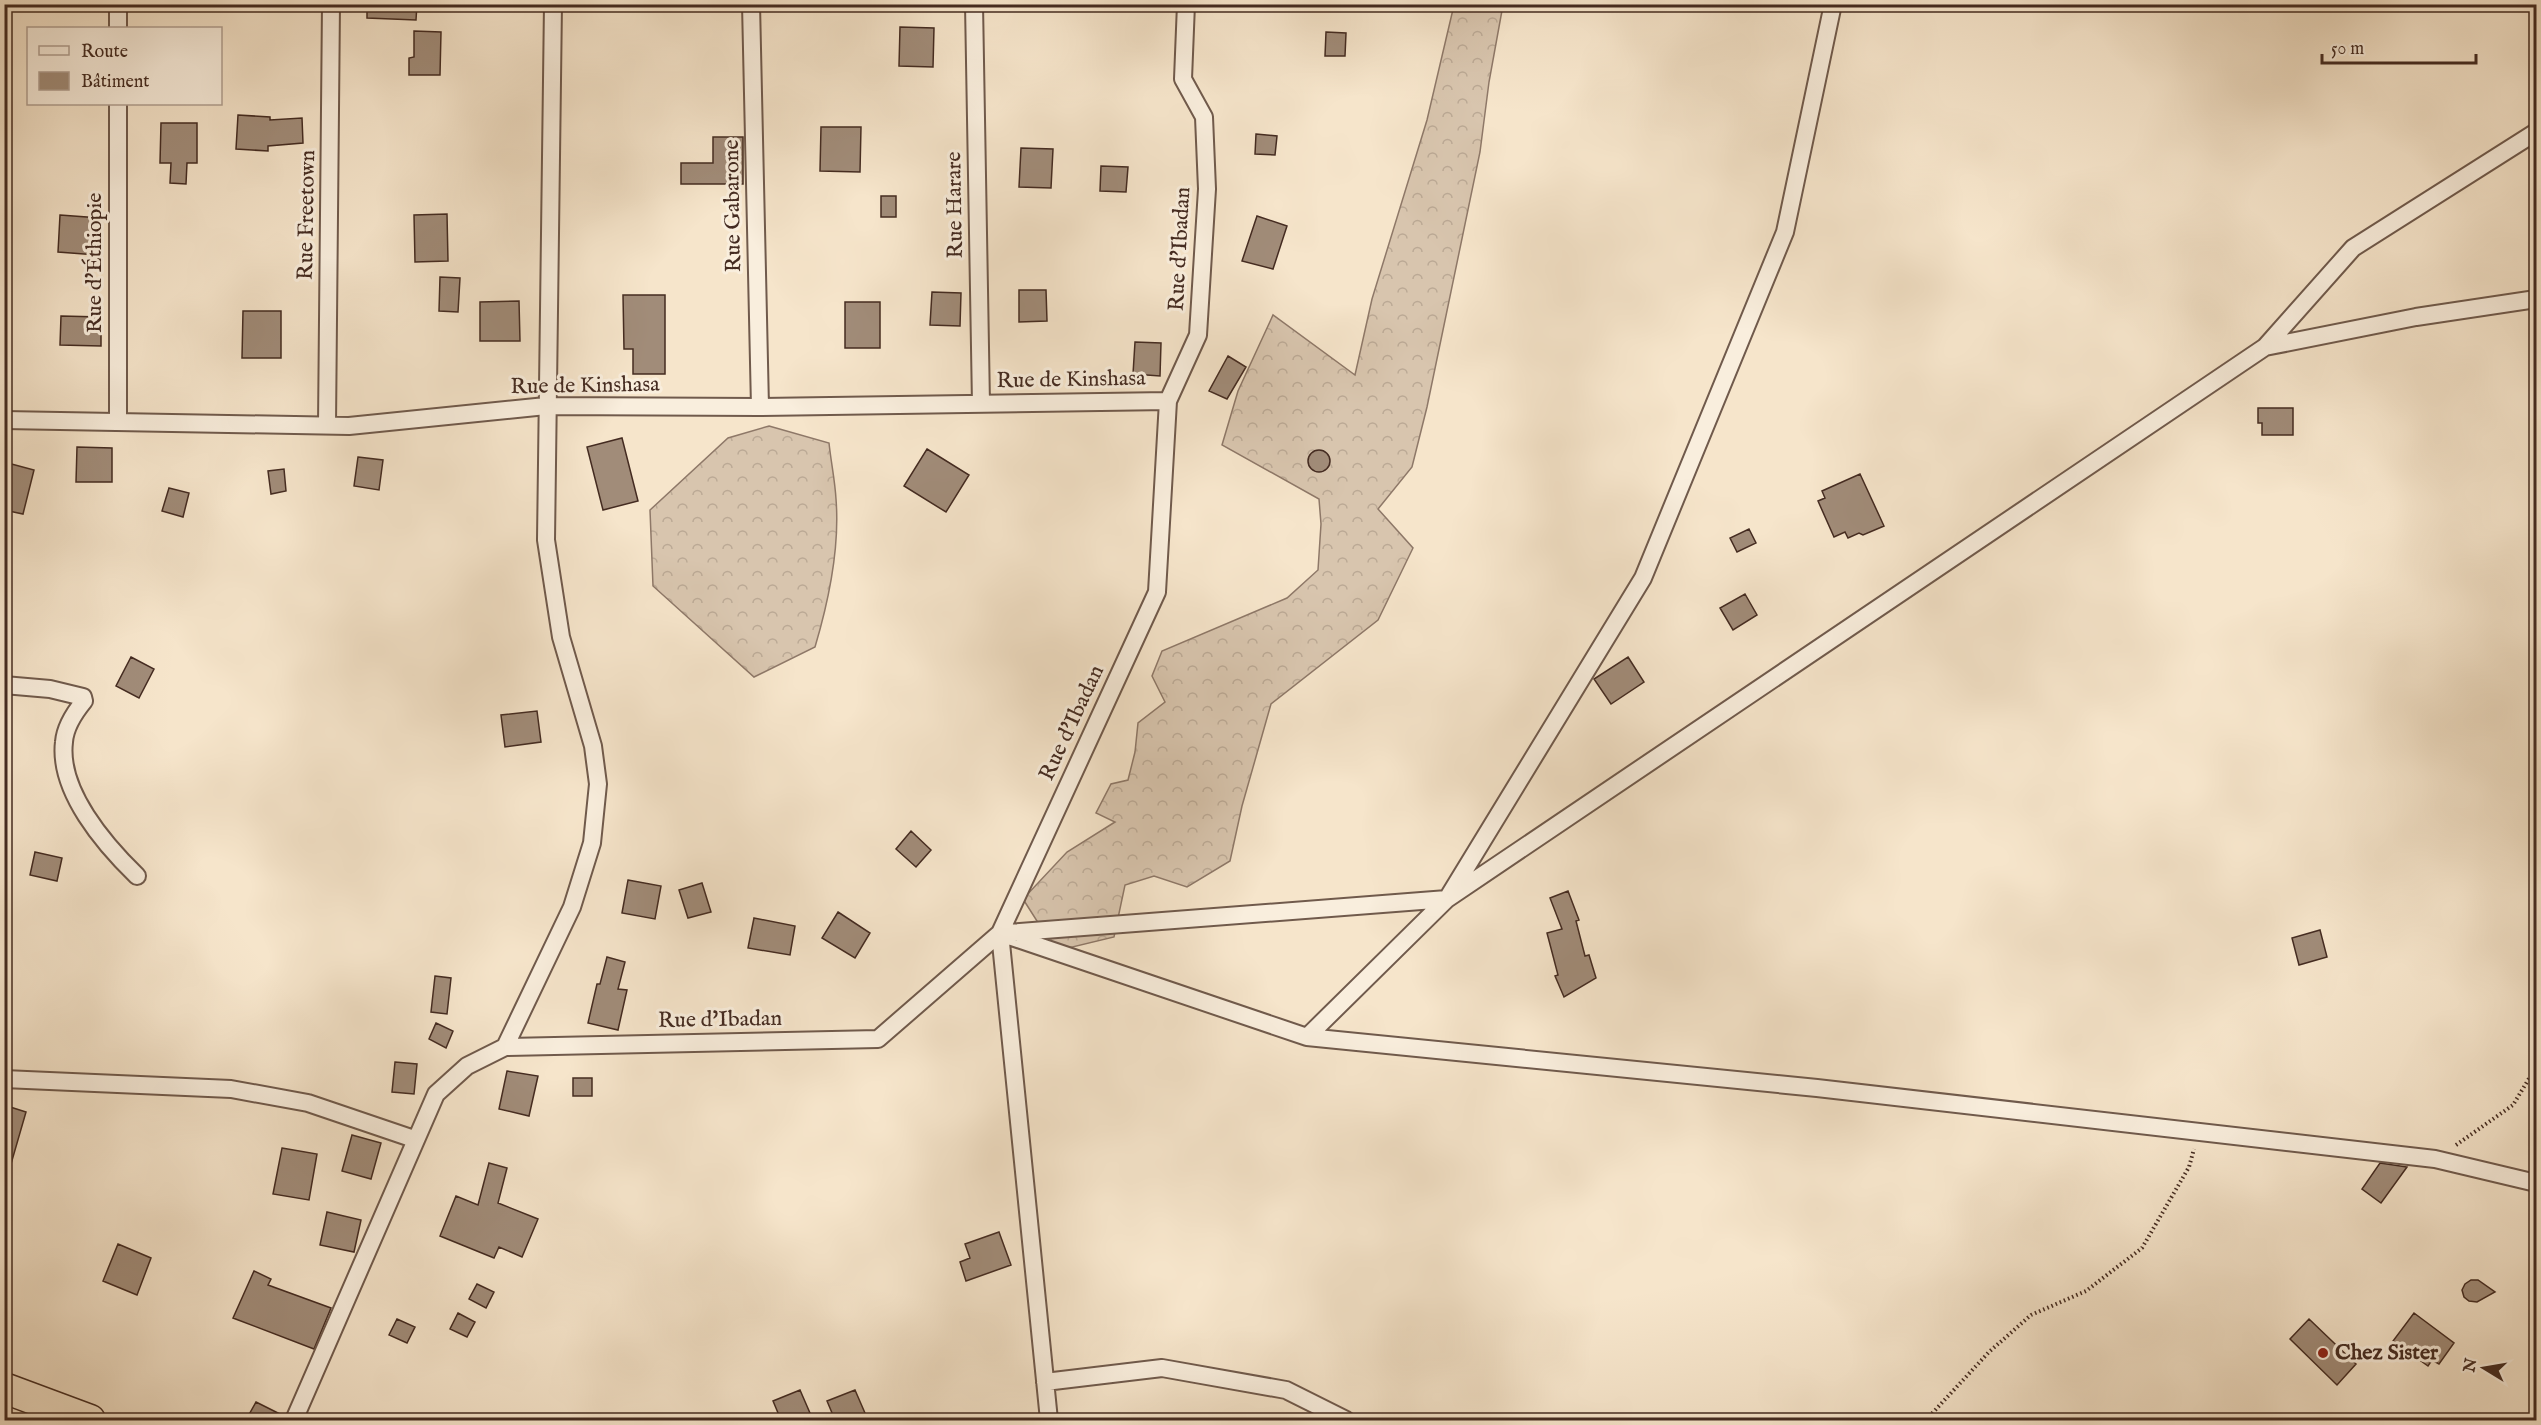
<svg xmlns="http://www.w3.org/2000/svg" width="2541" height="1425" font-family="'IM FELL English',serif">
  <defs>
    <pattern id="forest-crowns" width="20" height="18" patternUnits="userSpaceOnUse" patternTransform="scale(1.5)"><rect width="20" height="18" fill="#d8c5ae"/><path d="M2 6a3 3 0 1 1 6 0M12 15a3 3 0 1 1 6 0" fill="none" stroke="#bba995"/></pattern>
  </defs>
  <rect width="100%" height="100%" fill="#f6e5cb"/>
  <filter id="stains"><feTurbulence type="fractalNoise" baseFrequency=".00333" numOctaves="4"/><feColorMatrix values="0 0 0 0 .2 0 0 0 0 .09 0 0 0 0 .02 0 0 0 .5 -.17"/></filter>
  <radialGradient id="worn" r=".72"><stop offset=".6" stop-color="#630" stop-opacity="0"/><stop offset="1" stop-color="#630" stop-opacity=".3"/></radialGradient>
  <path fill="url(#forest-crowns)" stroke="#8e7868" stroke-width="1.5" d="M1454,5H1503L1489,82L1480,152L1427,407L1412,467L1378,509L1413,548L1378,620L1271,704L1242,806L1230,861L1187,887L1154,876L1125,885L1114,937L1056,951L1023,899L1067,852L1115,822L1096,813L1111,784L1128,780L1135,752L1138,723L1165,702L1152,676L1162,651L1287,598L1318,570L1321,524L1319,499L1222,445L1238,391L1273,315L1355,375L1372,299L1427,120Z
    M769,426L829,443C831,462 835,481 836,499C840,549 829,600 815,647L754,677L653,586L650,510L728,438Z"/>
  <path fill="#a18c79" stroke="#442b21" stroke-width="1.5" d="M367,4H417L416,20L367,18Z
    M900,27L934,28L933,67L899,66Z
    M414,31L441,32L440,75H409V58L414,57Z
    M1326,32L1346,33L1345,56H1325Z
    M238,115L270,117V120L302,118L303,143L268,146V151L236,149Z
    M161,123H197V163H187L186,184L170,183L171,163H160Z
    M821,127H861L860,172L820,171Z
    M1256,134L1277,136L1275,155L1255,154Z
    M713,137H743V184H681V163H713Z
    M1021,148L1053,149L1051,188L1019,187Z
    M1101,166L1128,167L1126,192L1100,191Z
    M881,196H896V217H881Z
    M447,214L448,261L415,262L414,215Z
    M60,215L100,218L97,255L58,252Z
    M1257,216L1287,226L1273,269L1242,261Z
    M440,277L460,278L458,312L439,311Z
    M1019,290H1046L1047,321L1019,322Z
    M932,292L961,293L960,326L930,325Z
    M623,295H665V374H633V349H624Z
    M519,301L520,341H480V302Z
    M845,302H880V348H845Z
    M243,311H281V358H242Z
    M61,316L101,317V346L60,345Z
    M1135,342L1161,343L1160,376L1133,374Z
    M1228,356L1246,367L1227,399L1209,391Z
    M2258,408H2293V435H2262V423H2258Z
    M622,438L638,501L603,510L587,447Z
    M77,447L112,448V482H76Z
    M927,449L969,475L946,512L904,486Z
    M1308 461a11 11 0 1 1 22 0a11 11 0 1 1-22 0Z
    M358,457L383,460L379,490L354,486Z
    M4,462L34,470L23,514L4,510Z
    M284,469L286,491L271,494L268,471Z
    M1860,474L1884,526L1863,535L1859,533L1848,538L1845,532L1834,537L1818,501L1825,498L1822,491Z
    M169,488L189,493L183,517L162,511Z
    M1749,529L1756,543L1737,552L1730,538Z
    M1745,594L1757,615L1733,630L1720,608Z
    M131,657L154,669L139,698L116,686Z
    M1628,657L1644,682L1611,704L1594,679Z
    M537,711L541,742L505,747L501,715Z
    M911,831L931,850L916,867L896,849Z
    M35,852L62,858L57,881L30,875Z
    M628,880L661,886L655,919L622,913Z
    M702,883L711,912L688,918L679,890Z
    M1568,891L1579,920L1576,921L1585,956L1589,955L1596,978L1564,997L1555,976L1558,975L1547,933L1562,929L1550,898Z
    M838,912L870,933L855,958L822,938Z
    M754,918L795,926L790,955L748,948Z
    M2320,930L2327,957L2299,965L2292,938Z
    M607,957L625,962L618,989L627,990L618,1030L588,1023L597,984H600Z
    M435,976L451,978L447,1014L431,1012Z
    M436,1023L453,1031L446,1048L429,1039Z
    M395,1062L417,1064L414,1094L392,1092Z
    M507,1071L538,1076L529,1116L499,1109Z
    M573,1078H592V1096H573Z
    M4,1105L26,1112L9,1171L4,1170Z
    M352,1135L381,1143L371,1179L342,1171Z
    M282,1148L317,1154L309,1200L273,1194Z
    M489,1163L507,1168L498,1203L538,1219L522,1257L499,1247L494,1258L440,1236L456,1196L478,1205Z
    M2380,1163L2407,1167L2381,1203L2362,1189Z
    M327,1212L361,1220L354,1252L320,1245Z
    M999,1232L1011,1265L966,1281L960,1262L970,1258L965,1244Z
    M118,1244L151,1258L137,1295L103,1281Z
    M254,1271L271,1279L268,1285L331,1308L314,1349L233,1318Z
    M2471,1280H2478L2495,1292L2477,1302L2469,1301L2464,1297L2462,1290L2465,1284Z
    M477,1284L494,1292L486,1308L469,1299Z
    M458,1313L475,1322L467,1337L450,1329Z
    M2414,1313L2454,1343L2439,1364L2432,1360L2428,1366L2393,1341Z
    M397,1319L415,1327L407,1343L389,1335Z
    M2309,1319L2356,1364L2337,1385L2290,1339Z
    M800,1390L813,1420H781L773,1401Z
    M855,1390L868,1420H835L827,1401Z
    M256,1402L284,1416V1420H246Z"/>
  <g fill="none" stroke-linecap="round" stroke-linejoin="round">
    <defs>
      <path id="street" d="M118,4V28
        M751,4L760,407
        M974,4L981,404
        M118,104V422
        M2265,347L2416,317L2536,299
        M4,420L349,426L546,406L760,407L1168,401
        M327,425L331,4
        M4,685L50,689L83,697L84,701C75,712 65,728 64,742C58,791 105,845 137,876
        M1000,933L1307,1037L1817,1088L2435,1159L2536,1183
        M1000,933L1049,1420
        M1007,933L1447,899L1643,578L1785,232L1833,4
        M1307,1037L1447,899L2265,347L2353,248L2536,132
        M505,1047L878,1039L1000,933L1157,592L1168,401L1198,335L1207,189L1204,117L1183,79L1186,4
        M4,1079L231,1089L308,1103L414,1139
        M1045,1382L1162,1368L1286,1390L1346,1420
        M294,1420L436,1094L467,1066L505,1047L572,907L592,843L598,784L593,746L561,637L546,540L553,4"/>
      <path id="highway" d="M4,1388L90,1420"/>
    </defs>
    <use href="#street" stroke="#705a4c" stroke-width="20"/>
    <use href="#highway" stroke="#442b21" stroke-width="33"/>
    <path stroke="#442b21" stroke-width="4" stroke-dasharray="1.5 3" stroke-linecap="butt" d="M2456,1145L2513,1105L2536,1067
      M1926,1420L1989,1352L2031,1315L2086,1291L2142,1248L2189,1167L2194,1149"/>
    <use href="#street" stroke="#f9eedd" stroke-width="16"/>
    <use href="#highway" stroke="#f6e5cb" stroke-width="30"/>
  </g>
  <circle fill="#8f2418" stroke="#f9eedd" stroke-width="2" cx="2323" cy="1353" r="6"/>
  <g text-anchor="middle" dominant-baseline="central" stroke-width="6" stroke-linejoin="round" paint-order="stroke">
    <g font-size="22" fill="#442b21" stroke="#f9eedd">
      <text transform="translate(955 205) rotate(-91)">Rue Harare</text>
      <text transform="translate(733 206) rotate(-91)">Rue Gabarone</text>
      <text transform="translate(307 215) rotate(-89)">Rue Freetown</text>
      <text transform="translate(1180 249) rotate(-87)">Rue d'Ibadan</text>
      <text transform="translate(95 263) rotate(-90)">Rue d'Éthiopie</text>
      <text transform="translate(1071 380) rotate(-1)">Rue de Kinshasa</text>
      <text transform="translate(585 386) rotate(-1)">Rue de Kinshasa</text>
      <text transform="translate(1072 723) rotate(-65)">Rue d'Ibadan</text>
      <text transform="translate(720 1020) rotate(-1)">Rue d'Ibadan</text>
    </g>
    <g font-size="22" font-weight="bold" fill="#442b21" stroke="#f9eedd" text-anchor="start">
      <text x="2335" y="1353">Chez Sister</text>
    </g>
  </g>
  <rect width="2541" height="1425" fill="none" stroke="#f6e5cb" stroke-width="24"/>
  <rect x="6" y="6" width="2529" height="1413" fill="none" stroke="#442b21" stroke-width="3"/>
  <rect x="12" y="12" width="2517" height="1401" fill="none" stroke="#442b21" stroke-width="1.5"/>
  <rect x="27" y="27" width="195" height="78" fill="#f9eedd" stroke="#b1a092" stroke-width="1.5"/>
  <rect x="39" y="46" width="30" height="9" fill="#f9eedd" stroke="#b1a092" stroke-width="1.5"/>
  <text x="81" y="57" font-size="18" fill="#442b21">Route</text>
  <rect x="39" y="72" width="30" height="18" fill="#a18c79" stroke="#b1a092" stroke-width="1.5"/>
  <text x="81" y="87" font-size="18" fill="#442b21">Bâtiment</text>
  <g transform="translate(2484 1368) rotate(281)" stroke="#f9eedd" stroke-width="4.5" paint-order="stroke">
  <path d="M0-4.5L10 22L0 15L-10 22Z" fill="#442b21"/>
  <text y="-9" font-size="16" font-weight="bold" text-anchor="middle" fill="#442b21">N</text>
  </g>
  <path d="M2322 54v9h154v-9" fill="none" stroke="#442b21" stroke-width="3"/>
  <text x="2331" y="54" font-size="18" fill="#442b21" stroke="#f9eedd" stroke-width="4.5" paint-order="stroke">50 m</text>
  <rect width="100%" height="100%" filter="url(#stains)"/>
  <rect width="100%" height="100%" fill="url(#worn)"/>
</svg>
